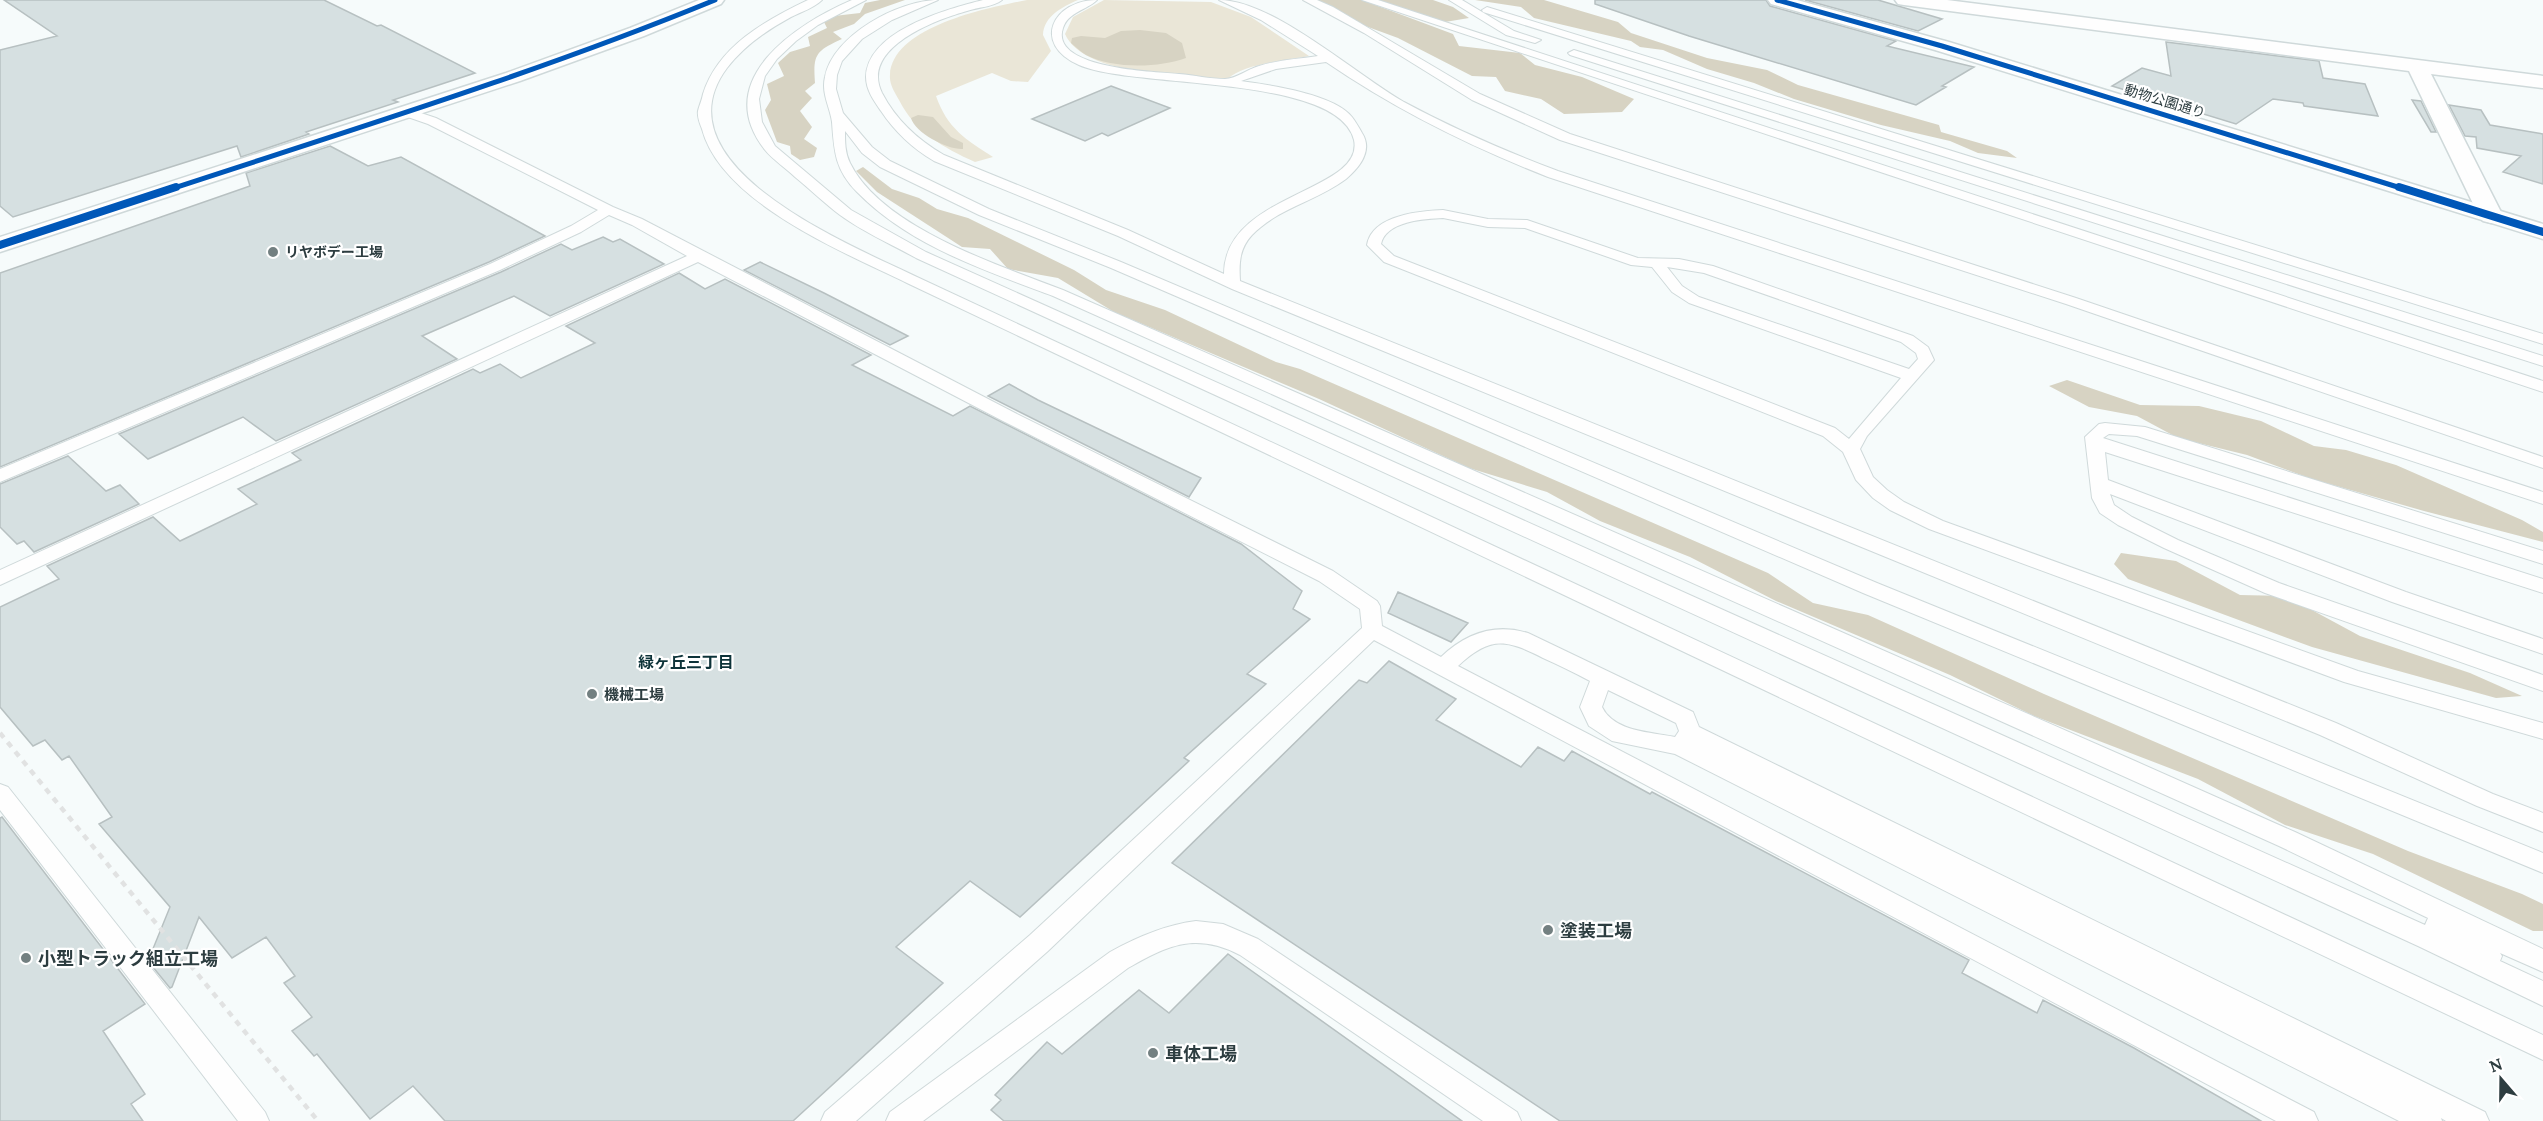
<svg xmlns="http://www.w3.org/2000/svg" width="2543" height="1121" font-family="Lora,'Noto Sans JP',serif">
  <rect width="100%" height="100%" fill="#f6fbfb"/>
  <path fill="#eae6d7" d="M1027,0H1078C1062,7 1044,16 1043,35L1051,51L1028,82L1011,81L992,73L936,96C947,128 966,140 993,157L975,162C944,148 915,132 899,100C895,93 889,84 890,75C892,26 991,7 1027,0Z
    M1104,0L1211,2L1251,17L1309,56C1289,60 1241,64 1228,79C1187,75 1084,77 1065,34L1073,17Z"/>
  <path fill="#d7d3c3" d="M880,0H905L865,14L854,24L833,32L842,39C815,51 813,55 815,83L805,91L812,98L800,111L812,127L804,139L817,148L814,157L800,160L791,154L790,146L777,142L765,110L771,100L767,84L784,76L778,63L790,52L810,46L808,37L827,28L824,22L834,16L860,13L865,3Z
    M1317,0H1433L1453,7L1469,18L1445,22L1370,3L1453,34L1459,46L1520,53L1535,65L1582,77L1634,99L1622,112L1564,114L1541,99L1505,91L1496,77L1472,76L1398,38L1349,20L1326,4Z
    M1475,0H1544L1618,22L1631,33L1707,58L1767,70L1798,85L1939,125L1941,132L2007,151L2017,158L1978,153L1950,141L1881,125L1794,99L1754,83L1707,69L1663,50L1640,47L1631,41L1534,18L1521,7Z
    M1140,30L1166,33L1182,43L1186,58C1158,68 1113,69 1086,55C1081,52 1076,47 1071,43L1072,38L1081,36L1105,38L1121,31Z
    M918,115L933,117L951,137L963,143V149C948,150 915,133 911,118Z
    M863,167L892,189L919,198L937,209L968,218L1074,270L1106,290L1165,310L1276,362L1300,369L1768,573L1813,603L1868,615L2044,694L2408,851L2522,894L2543,904V931H2533L2373,854L2285,825L2198,779L2034,716L1950,675L1776,601L1690,557L1600,521L1547,492L1469,468L1319,399L1114,312L1058,278L1008,269L990,249L962,247L877,192L856,171Z
    M2067,380L2140,405L2199,406L2261,421L2314,446L2346,450L2396,465L2522,520L2543,532V542L2424,511L2312,479L2247,455L2178,438L2137,416L2089,407L2049,386Z
    M2121,553L2176,561L2240,595L2286,596L2360,636L2470,673L2522,696L2496,698L2312,647L2128,579L2114,564Z"/>
  <path fill="#d6e0e1" stroke="#b7c0c1" stroke-width="1.5" d="M4,0H324L377,26L381,25L475,73L393,100L398,102L306,132L309,134L241,157L237,146L13,217L0,206V50L57,36Z
    M1595,0H1766L1770,6L1896,41L1887,46L1974,67L1942,86L1946,87L1916,105L1689,36L1595,4Z
    M1805,0H1878L1942,19L1918,31Z
    M2166,42L2319,61L2323,78L2365,84L2378,116L2304,106L2303,103L2273,99L2236,124L2112,86L2142,68L2171,76Z
    M1111,86L1170,108L1108,136L1102,133L1085,141L1032,119Z
    M2412,100L2421,101L2436,132H2431Z
    M2449,105L2481,110L2490,125L2543,134V184L2503,172L2521,156L2477,148L2476,137L2465,136Z
    M330,146L368,166L401,157L545,236L489,262L0,467V273L250,186L246,173Z
    M603,237L613,242L620,239L664,264L550,316L514,296L422,336L457,359L276,441L243,417L148,459L119,434L501,272L561,244L572,250Z
    M760,262L824,293L908,336L890,345L744,270Z
    M679,273L705,289L725,279L871,355L852,365L953,416L970,406L1241,544L1302,591L1293,609L1310,619L1247,674L1266,684L1184,758L1189,761L1020,917L970,881L896,947L943,983L793,1121H445L413,1086L370,1119L317,1054L314,1056L292,1031L312,1017L284,983L295,976L266,937L232,958L199,917L172,987L170,988L148,961L170,907L99,824L112,817L69,756L62,760L45,740L33,746L0,707V607L59,579L47,566L153,517L180,541L257,504L238,489L301,460L292,453L473,369L480,373L500,364L521,378L595,343L566,326Z
    M1009,384L1038,400L1201,478L1189,497L988,396Z
    M68,456L106,491L120,485L139,504L34,552L24,541L17,544L0,527V484Z
    M1398,592L1468,623L1451,642L1388,613Z
    M1389,661L1456,699L1436,720L1521,767L1538,747L1564,761L1572,751L1650,794L1652,792L1969,960L1962,973L2037,1013L2043,1000L2134,1048L2261,1121H1560L1172,863L1359,680L1367,683Z
    M2,817L145,1004L103,1031L145,1094L131,1104L143,1121H0V818Z
    M1228,954L1462,1121H1004L991,1110L1001,1100L995,1095L1047,1042L1062,1054L1139,990L1169,1013Z"/>
  <g fill="none" stroke-linecap="round" stroke-linejoin="round">
    <defs>
      <path id="service" d="M808,0H822C814,8 801,12 791,17C767,30 744,46 727,68C654,166 853,246 917,277L2543,1035V1060L907,283C843,252 721,202 702,129C700,124 697,117 698,111C699,106 702,100 703,94C718,46 766,20 808,0Z
        M852,0H866L818,25L796,41L777,59L765,76L759,99L762,122L775,146L851,210L926,252L2425,925L2428,918L2279,846L1053,296C984,270 910,246 857,192C835,170 834,151 832,122C830,107 821,93 825,77C833,35 899,0 938,0L892,20L862,39L842,61L837,75L836,89L843,113L872,147L890,161L989,209L1121,262L1877,583L2543,853V873L1863,593L1111,268L979,215L880,167L862,153L845,131C845,142 845,153 850,163C882,228 999,265 1063,290L2135,761L2295,832L2543,949V972L2500,953L2502,956L2500,961L2543,981V1006L2418,946L916,258C891,244 863,232 840,215C825,204 810,189 795,177C786,168 773,160 765,150C710,80 796,24 852,0Z
        M983,0H1002C994,7 978,7 967,11C935,20 860,48 882,93C896,120 918,140 944,155L1128,230L1224,274C1224,193 1365,192 1354,140C1338,74 1133,89 1079,65C1031,44 1053,0 1097,0C1087,10 1068,12 1063,28C1049,69 1156,72 1179,74C1194,75 1210,79 1225,79C1235,79 1248,69 1259,66C1278,60 1298,59 1318,56L1261,20L1219,0C1273,0 1355,74 1404,102C1454,129 1505,151 1558,171L2543,492V504L1548,177C1469,146 1396,110 1326,62L1276,69L1241,81C1270,85 1334,94 1352,117C1356,122 1359,128 1362,133C1373,150 1360,167 1346,179C1317,201 1278,208 1252,235C1239,249 1239,264 1240,281L2336,723L2493,794L2543,813V832L2477,806L2320,735L1232,289L1118,236L934,161C912,148 895,132 881,111C874,101 866,90 866,77C867,31 947,9 983,0Z
        M1303,0H1317L1333,7L1480,94L1570,134L2076,298L2543,457V468L2066,304L1560,140L1472,100L1364,33Z
        M1362,0H1378L2543,381V392Z
        M1449,0H1462L1514,31L1541,40L1535,43L1506,35Z
        M1487,7L2543,334V344L1483,12L1482,10Z
        M1574,50L2543,356V366L1570,55L1568,53Z
        M406,108L436,118L613,207L642,219L1015,413L1333,571L1377,601L1380,606L1382,626L1441,657C1466,633 1495,623 1528,633L1693,712L1699,727L2485,1112L2489,1121H2446L2441,1118L2442,1121H2399L1675,754L1612,741L1589,726L1580,707L1590,681C1575,673 1559,665 1543,658C1506,639 1490,636 1458,666L2314,1112L2318,1121H2276L1374,640L1048,951L856,1121H821L825,1112L1030,935L1362,628L1360,609L1319,581L1003,421L698,262L0,585V570L687,256L632,225L609,215L581,232L500,270L0,482V469L490,264L571,226L598,210L428,124L402,115L400,112ZM1608,690L1676,723L1679,731L1675,737C1651,732 1614,732 1602,707Z
        M1443,210L1488,219L1527,220L1638,258L1679,259L1713,266L1913,336L1928,347L1934,360L1867,436L1860,449L1873,477L1887,490L1904,502L1943,521L2358,671L2543,723V739L2344,682L1929,529L1890,510L1873,498L1856,480L1843,452L1823,436L1384,262L1367,245C1372,215 1419,211 1443,210ZM1443,218L1488,227L1525,228L1631,265L1652,267L1672,292L1689,303L1901,378L1849,439L1835,428L1394,256L1381,244C1386,221 1424,219 1443,218ZM1667,267L1704,273L1901,342L1916,353L1918,359L1909,369L1699,297L1682,286Z
        M2105,423L2145,427L2543,551V564L2137,436L2109,434L2103,438L2543,579V593L2105,452L2108,480L2406,592L2543,639V654L2392,602L2110,494L2114,505L2132,517L2178,540L2279,583L2543,675V691L2265,593L2164,548L2118,525L2100,513L2092,498L2085,437L2099,424Z
        M0,784L8,787L265,1112L269,1121H238L0,810Z
        M1196,921L1223,924L1258,939L1517,1112L1521,1121H1483L1240,955C1196,932 1168,945 1128,968L923,1121H886L890,1112L1110,952C1137,937 1165,925 1196,921Z"/>
      <path id="minor" d="M1895,0H1947L2543,76V88L2431,74L2503,216L2499,221L2491,223L2483,221L2479,216L2409,71L1904,5L1898,4Z"/>
      <path id="tertiary" d="M699,0H724L721,4L644,36L520,81L0,252V237L506,73L630,28Z
        M1768,0H1797L1949,42L2543,224V239L1935,50L1771,4Z"/>
    </defs>
    <use href="#service" stroke="#cfd9da" stroke-width="2"/>
    <use href="#minor" stroke="#cfd9da" stroke-width="3"/>
    <use href="#tertiary" stroke="#cfd9da" stroke-width="3"/>
    <path stroke="#e1e2e2" stroke-width="4.5" stroke-dasharray="6 6" stroke-linecap="butt" d="M0,733L318,1121"/>
    <use href="#service" fill="#fefefe" fill-rule="evenodd"/>
    <use href="#minor" fill="#fefefe" fill-rule="evenodd"/>
    <use href="#tertiary" fill="#fefefe" fill-rule="evenodd"/>
    <defs>
      <path id="cycleway-far1" d="M1777,0L1942,46L2404,189
        M171,189C354,129 537,73 715,0"/>
      <path id="cycleway" d="M2399,187L2543,232
        M0,245L176,187"/>
    </defs>
    <use href="#cycleway-far1" stroke="#fff" stroke-width="8"/>
    <use href="#cycleway" stroke="#fff" stroke-width="10"/>
    <use href="#cycleway-far1" stroke="#0057b8" stroke-width="5"/>
    <use href="#cycleway" stroke="#0057b8" stroke-width="8"/>
  </g>
  <g fill="#738081" stroke="#fff" stroke-width="2">
    <circle cx="273" cy="252" r="6"/>
    <circle cx="592" cy="694" r="6"/>
    <circle cx="1548" cy="930" r="6"/>
    <circle cx="26" cy="958" r="6"/>
    <circle cx="1153" cy="1053" r="6"/>
  </g>
  <g text-anchor="middle" dominant-baseline="central" stroke-width="4.5" stroke-linejoin="round" paint-order="stroke">
    <g font-size="14" fill="#2d3d40" stroke="#fff">
      <text transform="translate(2165 101) rotate(17)">動物公園通り</text>
    </g>
    <g font-size="14" font-weight="bold" fill="#2d3d40" stroke="#fff" text-anchor="start">
      <text x="285" y="252">リヤボデー工場</text>
    </g>
    <g font-size="15" font-weight="bold" fill="#2d3d40" stroke="#fff" text-anchor="start">
      <text x="604" y="694">機械工場</text>
    </g>
    <g font-size="16" font-weight="bold" fill="#0d3339" stroke="#fff">
      <text x="686" y="662">緑ヶ丘三丁目</text>
    </g>
    <g font-size="18" font-weight="bold" fill="#2d3d40" stroke="#fff" text-anchor="start">
      <text x="1560" y="930">塗装工場</text>
      <text x="38" y="958">小型トラック組立工場</text>
      <text x="1165" y="1053">車体工場</text>
    </g>
  </g>
  <g transform="translate(2501 1079) rotate(340)" stroke="#ffffff" stroke-width="4.5" paint-order="stroke">
  <path d="M0-4.5L10 22L0 15L-10 22Z" fill="#2d3d40"/>
  <text y="-9" font-size="16" font-weight="bold" text-anchor="middle" fill="#2d3d40">N</text>
  </g>
</svg>
